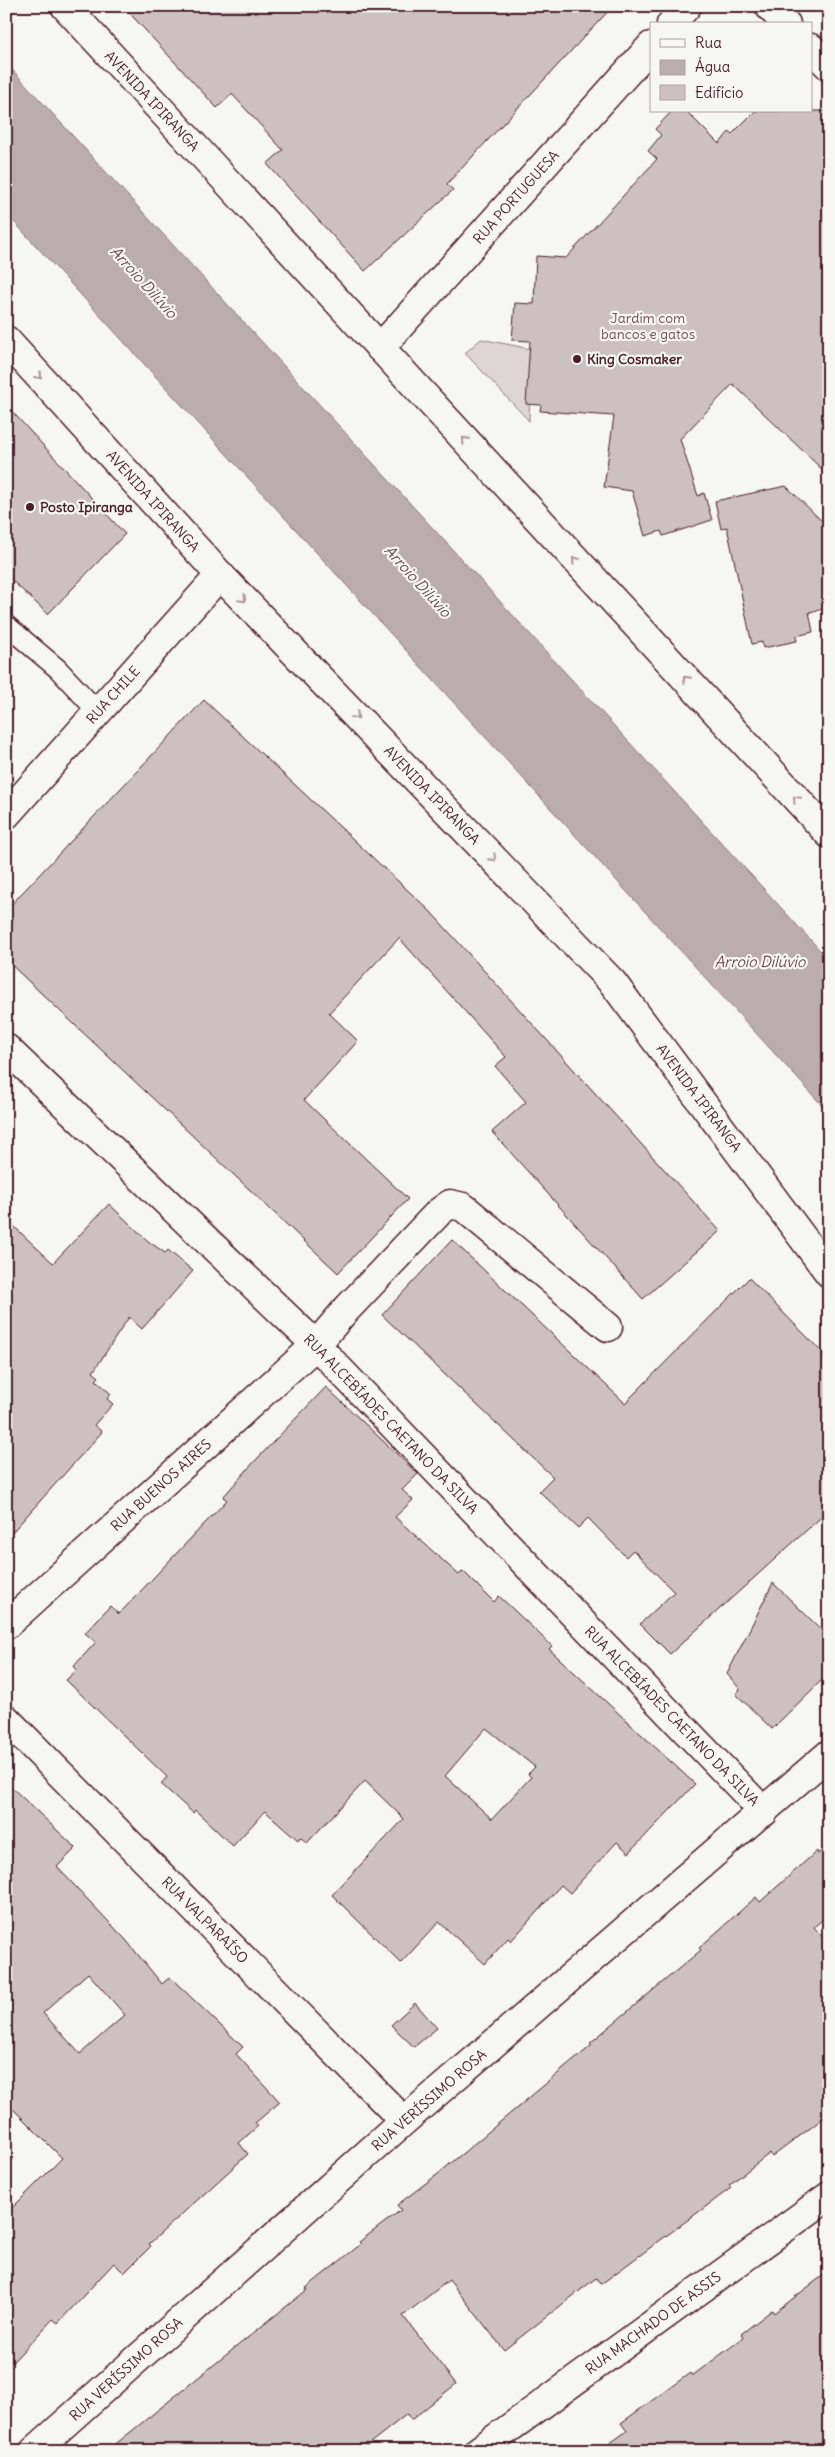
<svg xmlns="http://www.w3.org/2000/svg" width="835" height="2457" font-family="Delius,sans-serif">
  <rect width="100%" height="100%" fill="#f6f6f2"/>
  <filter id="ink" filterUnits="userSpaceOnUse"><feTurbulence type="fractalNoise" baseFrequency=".02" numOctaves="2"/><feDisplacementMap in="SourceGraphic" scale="10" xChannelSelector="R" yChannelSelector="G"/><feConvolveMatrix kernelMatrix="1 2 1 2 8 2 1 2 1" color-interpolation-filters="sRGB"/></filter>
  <g filter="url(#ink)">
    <path fill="#ddd6d5" stroke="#947a80" d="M481,339L531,349L529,421L465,353Z"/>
    <path fill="#bbadae" stroke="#8e747a" d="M6,63L829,960V1113L6,213Z"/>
    <path fill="#ccc1c0" stroke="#4a1f2b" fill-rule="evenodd" d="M123,6H613L447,184L453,190L365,271L267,164L283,150L232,94L217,108Z
      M672,111H686L719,144L729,132L732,134L755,111H829V476L733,384L680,439L698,496L704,493L712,520L663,536L661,531L645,536L632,491L604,487L614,416L540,411L541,405L526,404L530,341L512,340L515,303L534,304L536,256L566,258L657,159L648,151L661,135L655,129Z
      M6,405L125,534L48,614L6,575Z
      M786,486L829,528V608L809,612L813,632L796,636L797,641L763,648L762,642L752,644L727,527L721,529L715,501Z
      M204,700L430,911L720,1231L643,1299L492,1132L526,1102L495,1066L506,1057L399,938L329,1013L358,1041L304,1100L408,1199L338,1273L6,960V910Z
      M109,1204L148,1241L165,1253L168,1250L193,1271L142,1329L129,1317L93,1372L99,1377L96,1380L111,1394L107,1399L113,1404L94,1425L102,1432L6,1539V1219L53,1263Z
      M452,1240L625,1403L749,1278L825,1355L822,1357L829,1363V1510L670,1654L640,1624L674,1592L633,1550L626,1557L588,1518L578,1528L539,1491L553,1477L382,1315Z
      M326,1387L418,1474L402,1490L413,1500L395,1517L459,1575L463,1571L494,1602L499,1596L552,1646L549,1649L695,1784L629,1853L617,1842L570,1893L561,1885L511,1941L508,1938L485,1964L439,1922L401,1963L332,1895L404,1819L365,1781L307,1843L300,1837L298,1840L265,1811L233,1846L195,1810L193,1813L161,1784L167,1777L66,1680L77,1670L74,1666L96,1642L85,1633L110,1606L119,1614L227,1500L223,1497L254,1462ZM486,1728L535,1767L528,1774L531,1777L492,1819L445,1776Z
      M773,1583L829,1637V1673L772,1729L736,1694L740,1689L727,1674Z
      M6,1782L76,1848L57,1867L126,1940L162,1984L170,1977L243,2047L236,2054L280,2102L255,2123L258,2126L239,2143L248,2154L149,2244L151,2246L124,2273L114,2263L58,2323L53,2319L6,2369V2214L62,2158L6,2102ZM88,1973L125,2015L80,2054L43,2013Z
      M829,1844V1914L814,1927L829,1945V2114L772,2157L770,2153L729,2185L731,2188L601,2284L596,2278L504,2350L449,2280L403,2316L456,2384L411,2420L407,2414L360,2451H107L308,2289L306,2288L361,2244L359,2242L401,2210L397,2205L438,2174L592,2045L590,2043L701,1950L699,1948L756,1897L760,1902L817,1851L818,1854Z
      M415,2003L437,2028L414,2047L391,2025Z
      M829,2271V2451H599L627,2431L621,2423L690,2373L692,2376L743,2338L741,2334L772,2310L774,2313Z"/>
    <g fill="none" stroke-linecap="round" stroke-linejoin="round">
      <defs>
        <path id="lane" d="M6,625L58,669L98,712"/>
        <path id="street" d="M769,6L786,24
          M671,24L687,6
          M811,48L829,66
          M380,348L651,46
          M6,815L220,575
          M6,1048L316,1345L764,1812
          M6,1625L316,1345L344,1312L439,1212L450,1204L463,1207L608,1327
          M6,1719L404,2121
          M34,2451L404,2121L829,1754
          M478,2451L829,2196"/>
        <path id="secondary" d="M65,6L829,834
          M6,340L220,575L613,983L829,1273"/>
      </defs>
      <use href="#lane" stroke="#4a1f2b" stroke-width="22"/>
      <use href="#street" stroke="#4a1f2b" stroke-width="31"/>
      <use href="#secondary" stroke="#4a1f2b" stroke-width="31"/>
      <use href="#lane" stroke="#f6f6f2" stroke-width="19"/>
      <use href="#street" stroke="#f6f6f2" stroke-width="28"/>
      <use href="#secondary" stroke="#f6f6f2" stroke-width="28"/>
    </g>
    <defs><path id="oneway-chevron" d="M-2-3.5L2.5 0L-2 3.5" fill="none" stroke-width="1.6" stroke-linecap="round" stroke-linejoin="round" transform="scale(1.25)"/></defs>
    <g stroke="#a99598">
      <use href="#oneway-chevron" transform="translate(39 376) rotate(48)"/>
      <use href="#oneway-chevron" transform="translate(465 440) rotate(-133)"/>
      <use href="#oneway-chevron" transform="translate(575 560) rotate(-133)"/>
      <use href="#oneway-chevron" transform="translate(243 599) rotate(46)"/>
      <use href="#oneway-chevron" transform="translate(686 679) rotate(-133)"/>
      <use href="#oneway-chevron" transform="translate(356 716) rotate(46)"/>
      <use href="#oneway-chevron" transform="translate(796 799) rotate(-133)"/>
      <use href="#oneway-chevron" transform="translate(493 858) rotate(46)"/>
    </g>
  </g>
  <g fill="#4a1f2b" stroke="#f6f6f2" stroke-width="2">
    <circle cx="577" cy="359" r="5"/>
    <circle cx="30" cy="507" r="5"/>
  </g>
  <g text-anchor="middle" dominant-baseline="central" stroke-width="4.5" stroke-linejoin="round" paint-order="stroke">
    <g font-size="14" fill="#4a1f2b" stroke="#f6f6f2">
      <text transform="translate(152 101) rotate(47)">AVENIDA IPIRANGA</text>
      <text transform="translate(516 197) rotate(-48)">RUA PORTUGUESA</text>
      <text transform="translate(153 501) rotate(48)">AVENIDA IPIRANGA</text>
      <text transform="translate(113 695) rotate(-48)">RUA CHILE</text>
      <text transform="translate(432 795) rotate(46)">AVENIDA IPIRANGA</text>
      <text transform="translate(699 1098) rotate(53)">AVENIDA IPIRANGA</text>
      <text transform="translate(391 1424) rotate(46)">RUA ALCEBÍADES CAETANO DA SILVA</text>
      <text transform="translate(161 1485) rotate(-42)">RUA BUENOS AIRES</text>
      <text transform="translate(672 1716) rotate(46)">RUA ALCEBÍADES CAETANO DA SILVA</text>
      <text transform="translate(205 1920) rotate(45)">RUA VALPARAÍSO</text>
      <text transform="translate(429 2100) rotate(-41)">RUA VERÍSSIMO ROSA</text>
      <text transform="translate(653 2323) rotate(-36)">RUA MACHADO DE ASSIS</text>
      <text transform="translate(126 2369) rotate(-42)">RUA VERÍSSIMO ROSA</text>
    </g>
    <g font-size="14" fill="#6f4d56" stroke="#f6f6f2">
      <text x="648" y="318">Jardim com<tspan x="648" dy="16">bancos e gatos</tspan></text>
    </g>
    <g font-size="14" font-weight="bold" fill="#4a1f2b" stroke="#f6f6f2" text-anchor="start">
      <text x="587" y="359">King Cosmaker</text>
      <text x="40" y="507">Posto Ipiranga</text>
    </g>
    <g font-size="15" font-style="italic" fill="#6c4a52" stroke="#f6f6f2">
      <text transform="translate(144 282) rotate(48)">Arroio Dilúvio</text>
      <text transform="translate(418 581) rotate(48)">Arroio Dilúvio</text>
      <text x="760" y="961">Arroio Dilúvio</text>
    </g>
  </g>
  <rect width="835" height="2457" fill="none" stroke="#f6f6f2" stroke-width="25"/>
  <rect x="12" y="12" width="810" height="2432" fill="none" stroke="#4a1f2b" stroke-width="2" filter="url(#ink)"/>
  <rect x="650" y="22" width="162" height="90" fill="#f6f6f2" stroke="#b1a0a2"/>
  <rect x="660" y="39" width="25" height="8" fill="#f6f6f2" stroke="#b1a0a2"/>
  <text x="695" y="48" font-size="15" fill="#4a1f2b">Rua</text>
  <rect x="660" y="60" width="25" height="15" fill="#bbadae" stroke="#b1a0a2"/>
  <text x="695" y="72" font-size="15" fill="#4a1f2b">Água</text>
  <rect x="660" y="85" width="25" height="15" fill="#ccc1c0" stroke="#b1a0a2"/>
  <text x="695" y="98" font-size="15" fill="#4a1f2b">Edifício</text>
</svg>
